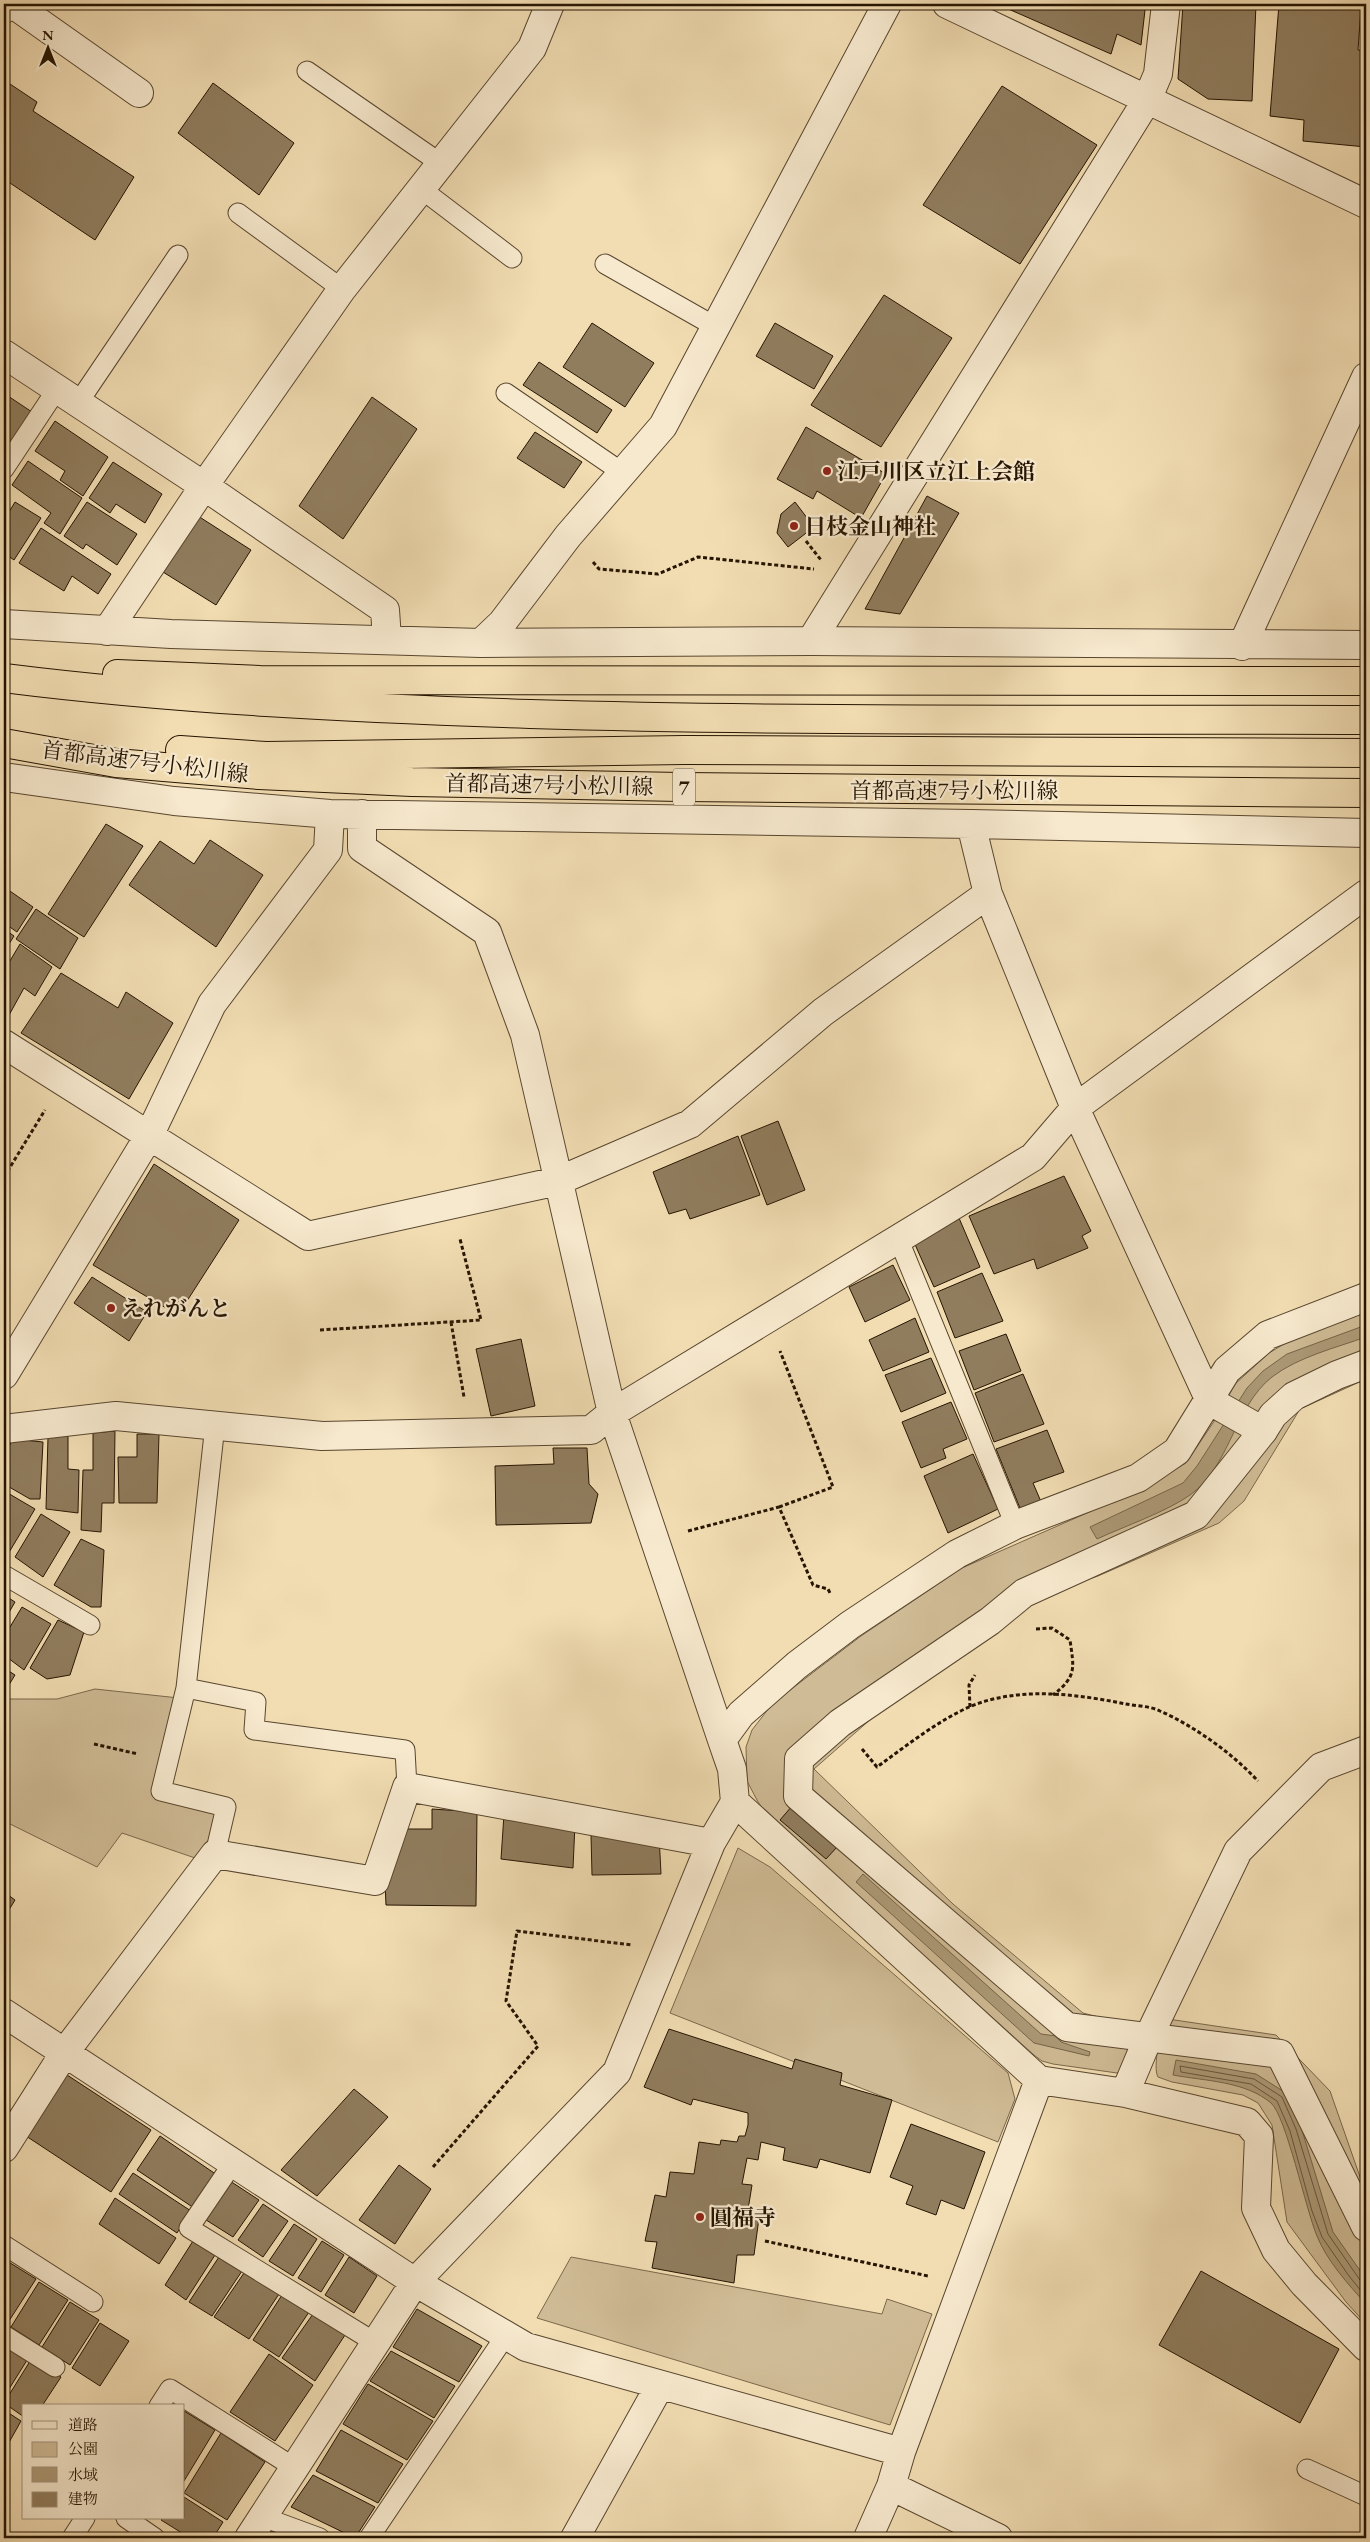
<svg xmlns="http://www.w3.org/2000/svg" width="1370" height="2542" font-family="'EB Garamond','Noto Serif JP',serif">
  <rect width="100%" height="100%" fill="#f2ddb3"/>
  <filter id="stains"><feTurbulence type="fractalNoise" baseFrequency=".004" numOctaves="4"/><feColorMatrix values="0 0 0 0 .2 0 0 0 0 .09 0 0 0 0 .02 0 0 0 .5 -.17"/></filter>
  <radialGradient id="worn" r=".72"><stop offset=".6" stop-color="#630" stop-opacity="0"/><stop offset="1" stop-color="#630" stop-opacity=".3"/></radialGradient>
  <path fill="#cfbb95" stroke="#7a684b" d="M1366,1310V1379L1300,1409L1244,1501L1219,1523L1098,1576L1049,1593L896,1697L814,1769L953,1904L1083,2013L1137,2027L1122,2069L1117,2073L1053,2064L1042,2061L1034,2055L767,1814L758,1802L747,1781L746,1747L752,1730L773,1703L861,1636L962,1568L1146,1487L1186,1463L1215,1420L1235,1384L1269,1353L1289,1341Z
    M95,1689L179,1698L154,1796L218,1812L210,1851L198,1859L122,1833L97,1867L4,1821V1707L9,1699H57Z
    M738,1848L770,1867L1008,2073L1015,2099L998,2142L670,2013Z
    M1161,2018L1276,2035L1330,2091L1366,2194V2324L1346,2302L1287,2222L1272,2125L1258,2103L1243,2095L1172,2082L1158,2077C1152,2066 1162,2034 1161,2018Z
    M571,2257L882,2314L887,2299L932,2314L890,2425L537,2318Z"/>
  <path fill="#ac9976" stroke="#766447" d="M1366,1325V1337C1335,1348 1298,1357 1272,1377C1234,1407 1230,1467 1190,1495C1166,1512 1125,1526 1097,1539L1090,1527L1183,1483L1197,1466L1247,1388L1263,1371L1287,1354Z
    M863,1874L1041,2034L1056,2036L1061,2042L1090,2052L1089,2056L1034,2043L856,1882Z
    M1176,2060L1256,2074L1286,2093L1301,2127L1333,2232L1366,2279V2304C1348,2284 1327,2261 1317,2236C1306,2210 1286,2116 1271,2103C1245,2081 1205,2081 1173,2075Z"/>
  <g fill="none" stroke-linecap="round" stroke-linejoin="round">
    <path stroke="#68563c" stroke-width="1" d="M1366,2282L1360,2280L1328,2234L1296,2129L1282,2097L1254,2079L1180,2066L1181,2072L1251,2084L1277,2101L1290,2131L1312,2211L1322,2237L1349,2276L1366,2297"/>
  </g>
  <path fill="#907d5e" stroke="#251401" d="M997,4H1133L1145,10L1141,45L1117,34L1111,54Z
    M1183,4H1256L1252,101L1208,99L1178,79Z
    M1279,4H1313L1361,8L1358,50L1366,51V147L1303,141L1304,120L1270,116Z
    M4,80L37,102L33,111L134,177L95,240L4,179Z
    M213,83L294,143L259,195L178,133Z
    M1002,86L1097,145L1020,264L923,205Z
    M884,295L952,338L881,447L811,405Z
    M592,323L654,363L625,407L563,367Z
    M775,323L833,356L814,389L756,356Z
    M539,362L612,410L597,433L523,385Z
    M5,394L35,414L4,460V396Z
    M372,397L417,429L343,539L299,506Z
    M55,421L108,457L83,496L60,480L65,471L35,451Z
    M806,427L886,474L861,518L817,491L813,499L777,479Z
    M535,432L582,462L564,488L517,458Z
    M28,461L82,498L60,534L44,523L51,513L12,485Z
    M113,462L162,494L145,523L116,504L110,513L89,498Z
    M927,496L959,513L900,614L865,609Z
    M15,502L41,518L14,560L4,553V516L6,517Z
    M87,502L137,534L117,565L86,544L83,549L64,536Z
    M795,502L814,527L788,547L777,533L781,514Z
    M198,516L251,550L216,605L163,572Z
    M41,528L111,574L98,594L72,576L64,591L19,563Z
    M106,824L143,846L84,937L48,914Z
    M210,840L263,875L216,947L129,885L160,841L194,864Z
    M4,887L33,907L17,932L4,923Z
    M36,909L78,938L60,969L16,939Z
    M4,929L14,936L4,952Z
    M20,944L52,967L35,996L24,988L8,1017L4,1014V971Z
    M61,973L118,1008L126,992L173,1023L129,1099L21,1033Z
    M778,1121L805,1190L767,1205L741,1136Z
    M738,1136L760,1195L690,1219L686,1209L669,1214L653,1172Z
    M154,1164L239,1220L178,1315L93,1265Z
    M1064,1176L1091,1231L1082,1236L1088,1248L1037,1269L1034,1259L994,1274L969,1216Z
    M959,1218L980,1267L934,1287L913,1240Z
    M893,1265L910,1300L865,1322L849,1287Z
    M982,1273L1003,1321L955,1338L937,1292Z
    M92,1277L147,1312L129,1341L74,1303Z
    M915,1318L929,1352L883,1371L869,1340Z
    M1006,1334L1021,1371L974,1390L959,1351Z
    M521,1339L535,1406L491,1416L476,1349Z
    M931,1358L946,1393L901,1412L885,1375Z
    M1023,1374L1044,1424L994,1442L975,1393Z
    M951,1402L967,1439L943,1449L946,1458L921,1468L902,1422Z
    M1047,1430L1064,1472L1033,1483L1042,1504L1022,1513L996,1449Z
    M115,1431L114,1503H102L101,1532L81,1530L83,1470H93V1433Z
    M137,1434H159L157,1503H119L118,1457H137Z
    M68,1435V1469L79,1470L78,1513L46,1509L48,1437Z
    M13,1439L43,1442L40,1499H30L4,1484V1456Z
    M553,1448H587L589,1484L598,1494L591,1523L496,1525L495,1466L554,1464Z
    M973,1454L998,1509L948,1533L924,1476Z
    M6,1492L35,1509L8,1554L4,1551Z
    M41,1514L70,1532L43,1577L15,1557Z
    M81,1539L104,1550L101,1607H91L54,1585Z
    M4,1595L15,1602L4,1621Z
    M22,1607L51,1624L24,1670L4,1655V1637Z
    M58,1620L84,1632L70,1675L47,1679L30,1668Z
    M4,1668L15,1675L4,1693Z
    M792,1806L838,1846L826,1859L780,1820Z
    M432,1809L477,1812L476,1906L386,1905L385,1883L393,1872L402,1829H432Z
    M504,1814L575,1824L573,1868L501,1859Z
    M591,1835H659L661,1874L592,1875Z
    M4,1892L15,1900L4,1918Z
    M669,2029L792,2069L795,2059L842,2073L840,2085L892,2100L870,2173L820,2159L817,2168L783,2160L785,2148L761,2142L758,2160L747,2158L742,2184L752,2185L747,2216L759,2218L754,2255H737L734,2283L652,2268L657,2242L645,2241L655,2195L666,2197L670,2172L694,2174L699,2142L720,2145L721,2140L737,2142L739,2136H745L748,2125V2113L693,2099L691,2105L644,2087Z
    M64,2073L151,2130L111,2192L23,2134Z
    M354,2089L388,2117L317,2196L281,2170Z
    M911,2124L985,2152L964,2209L941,2200L936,2215L906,2204L913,2186L890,2177Z
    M160,2136L217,2175L194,2208L137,2170Z
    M399,2165L431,2189L395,2244L359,2220Z
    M133,2173L191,2211L177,2233L119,2194Z
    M230,2181L259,2200L233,2237L203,2218Z
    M115,2198L176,2238L159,2264L99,2224Z
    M263,2204L288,2221L263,2257L238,2240Z
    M294,2224L317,2239L293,2276L269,2261Z
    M193,2241L215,2255L186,2300L165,2285Z
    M322,2241L344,2255L321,2292L298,2278Z
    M219,2257L242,2271L212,2316L189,2302Z
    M349,2257L377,2276L354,2313L325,2295Z
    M7,2261L36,2279L7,2324L4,2322V2266Z
    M1201,2271L1339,2349L1300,2423L1159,2345Z
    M244,2273L279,2294L249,2339L214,2317Z
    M39,2282L68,2300L39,2345L11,2327Z
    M282,2295L309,2312L279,2357L253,2340Z
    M70,2302L99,2320L70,2365L42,2347Z
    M417,2309L482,2346L459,2382L393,2347Z
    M313,2314L345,2335L315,2381L282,2358Z
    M100,2323L129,2341L100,2386L72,2368Z
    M4,2341L29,2357L4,2397Z
    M391,2351L455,2386L434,2418L370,2381Z
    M269,2354L313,2385L275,2441L230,2412Z
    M32,2358L61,2377L42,2406H24V2417L4,2403Z
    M368,2384L433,2421L407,2460L343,2424Z
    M4,2410L21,2421L7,2446L4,2444Z
    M184,2411L215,2430L184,2481Z
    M341,2430L403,2464L378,2503L316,2471Z
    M221,2433L265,2462L227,2520L184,2493Z
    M313,2475L375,2507L355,2538L291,2507Z
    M184,2497L223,2522L213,2538H190L161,2520L163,2518H184Z
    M268,2525L304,2538H263Z"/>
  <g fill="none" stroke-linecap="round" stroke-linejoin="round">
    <defs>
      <path id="service" d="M307,71L440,163
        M420,188L512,258
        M238,213L342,289
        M605,264L716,327
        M506,393L623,473
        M78,403L178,255
        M4,469L57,389
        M898,1238L1015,1525
        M4,1575L90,1625
        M186,1688L215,1425
        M215,1854L226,1807L161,1791L186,1688L256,1702L254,1730L405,1750L407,1787
        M233,2163L189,2228L376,2343
        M4,2245L93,2302
        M4,2335L55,2367
        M159,2406L170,2389L295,2468
        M1307,2469L1366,2496
        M263,2517L320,2538
        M126,2518L155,2538
        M72,2538L85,2518
        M369,2538L506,2335"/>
      <path id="pedestrian" d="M1366,1364L1337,1375L1294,1396L1273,1415L1263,1431L1196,1515L1024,1593L990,1621L840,1723L799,1759L798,1796L1067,2027L1280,2054L1366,2227"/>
      <path id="minor" d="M13,4L139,93
        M947,4L1366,204
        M4,354L204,486L385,610L387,639
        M4,624L171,634L481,643L811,641L1366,645
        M107,631L204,486L342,289L532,48L550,4
        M811,641L1147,100L1158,74L1166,4
        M481,643L502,623L568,536L663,426L887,4
        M1242,646L1366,377
        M4,777L174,801L330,814L971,824L1366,833
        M971,824L988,894L1075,1108L1210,1401L1263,1431
        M1366,894L1075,1108L1033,1157L612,1413L722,1740L732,1769L735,1802L1039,2080L1125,2093L1247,2122L1259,2136L1256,2208L1276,2250L1304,2284L1366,2347
        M4,1044L308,1236L558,1181L690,1124L823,1012L988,894
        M4,1375L149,1136L212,1004L328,850L330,814
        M4,1429L116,1416L322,1436L591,1430L612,1413L525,1035L487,932L362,848V814
        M722,1740L741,1714L797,1665L850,1625L957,1554L1015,1525L1138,1478L1177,1451L1227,1370L1268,1335L1366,1297
        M4,2013L415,2282L526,2347L901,2452
        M1125,2093L1149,2036L1238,1851L1321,1767L1366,1750
        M4,2148L65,2052L215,1854L375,1881L407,1787L711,1843
        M891,2486L998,2538
        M249,2538L415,2282L617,2072L711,1843L735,1802
        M575,2538L660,2385
        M868,2538L891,2486L901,2452L1039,2080"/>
      <path id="tertiary" d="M4,9L7,4"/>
      <path id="motorway" d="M117,674L260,680L1366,681
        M4,678C179,700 354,708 530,714C809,722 1088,719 1366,720
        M4,743L116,763L259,775L412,782L681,787L1366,793
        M180,750L266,756L684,750L1366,753"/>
    </defs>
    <use href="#service" stroke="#58462e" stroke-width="21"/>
    <use href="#pedestrian" stroke="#58462e" stroke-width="30"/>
    <use href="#minor" stroke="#58462e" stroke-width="30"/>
    <use href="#tertiary" stroke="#58462e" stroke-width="30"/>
    <use href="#motorway" stroke="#251401" stroke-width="30"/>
    <path stroke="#251401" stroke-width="3" stroke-dasharray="4 2.5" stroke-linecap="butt" d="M806,541L821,560
      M593,562L599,569L658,574L698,557L814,569
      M4,1177L45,1110
      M451,1322L464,1397
      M320,1330L481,1320L460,1239
      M779,1507L833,1487L780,1351
      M688,1531L779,1507L813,1585L828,1589L831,1595
      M1036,1629L1052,1628L1070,1640C1074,1669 1077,1676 1053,1695
      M970,1707L969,1685L975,1675
      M94,1744L138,1754
      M862,1749L877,1767C906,1746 936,1722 969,1707C1018,1686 1076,1694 1126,1704C1137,1706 1150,1706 1160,1711C1194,1726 1232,1753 1258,1781
      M433,2167L538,2046L506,2001L517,1931L632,1945
      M765,2241L928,2276"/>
    <use href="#service" stroke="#f7e9ce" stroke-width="19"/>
    <use href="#pedestrian" stroke="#f7e9ce" stroke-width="28"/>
    <use href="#minor" stroke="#f7e9ce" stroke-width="28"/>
    <use href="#tertiary" stroke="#f7e9ce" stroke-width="28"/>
    <use href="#motorway" stroke="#f2ddb3" stroke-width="28"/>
  </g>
  <g fill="#8f2418" stroke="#f7e9ce" stroke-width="2">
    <circle cx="827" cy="471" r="5"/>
    <circle cx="794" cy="526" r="5"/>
    <circle cx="111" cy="1308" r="5"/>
    <circle cx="700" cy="2217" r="5"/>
  </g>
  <g text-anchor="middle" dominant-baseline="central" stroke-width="4.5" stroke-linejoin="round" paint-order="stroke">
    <rect fill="#f7e9ce" stroke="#64543e" stroke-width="1" x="673" y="768.5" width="22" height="37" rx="4"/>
    <g font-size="21" font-weight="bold" fill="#251401">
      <text x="684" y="787">7</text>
    </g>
    <g font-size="22" font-weight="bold" fill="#251401" stroke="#f7e9ce" text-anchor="start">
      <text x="837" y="471">江戸川区立江上会館</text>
      <text x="804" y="526">日枝金山神社</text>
      <text x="121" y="1308">えれがんと</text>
      <text x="710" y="2217">圓福寺</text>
    </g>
    <g font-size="22" fill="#251401" stroke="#f7e9ce">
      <text transform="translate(145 762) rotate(7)">首都高速7号小松川線</text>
      <text transform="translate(549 785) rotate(1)">首都高速7号小松川線</text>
      <text x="954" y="790">首都高速7号小松川線</text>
    </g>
  </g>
  <rect width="1370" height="2542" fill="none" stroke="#f2ddb3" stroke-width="20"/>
  <rect x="5" y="5" width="1360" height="2532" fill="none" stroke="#251401" stroke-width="2.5"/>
  <rect x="10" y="10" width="1350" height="2522" fill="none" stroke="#251401"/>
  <rect x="22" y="2404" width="162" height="115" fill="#f7e9ce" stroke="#a3947c"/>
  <rect x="32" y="2421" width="25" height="8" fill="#f7e9ce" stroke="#a3947c"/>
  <text x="68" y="2430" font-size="15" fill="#251401">道路</text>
  <rect x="32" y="2442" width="25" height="15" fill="#cfbb95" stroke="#a3947c"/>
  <text x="68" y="2454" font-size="15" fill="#251401">公園</text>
  <rect x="32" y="2467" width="25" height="15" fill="#ac9976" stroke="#a3947c"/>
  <text x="68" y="2480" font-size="15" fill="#251401">水域</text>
  <rect x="32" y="2492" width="25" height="15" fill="#907d5e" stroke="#a3947c"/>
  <text x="68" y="2504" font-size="15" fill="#251401">建物</text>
  <g transform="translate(48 48)" stroke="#f7e9ce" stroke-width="4" paint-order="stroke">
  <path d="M0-4L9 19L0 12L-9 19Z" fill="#251401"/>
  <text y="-8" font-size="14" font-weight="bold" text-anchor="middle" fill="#251401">N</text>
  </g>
  <rect width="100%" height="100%" filter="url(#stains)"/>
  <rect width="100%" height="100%" fill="url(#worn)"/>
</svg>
